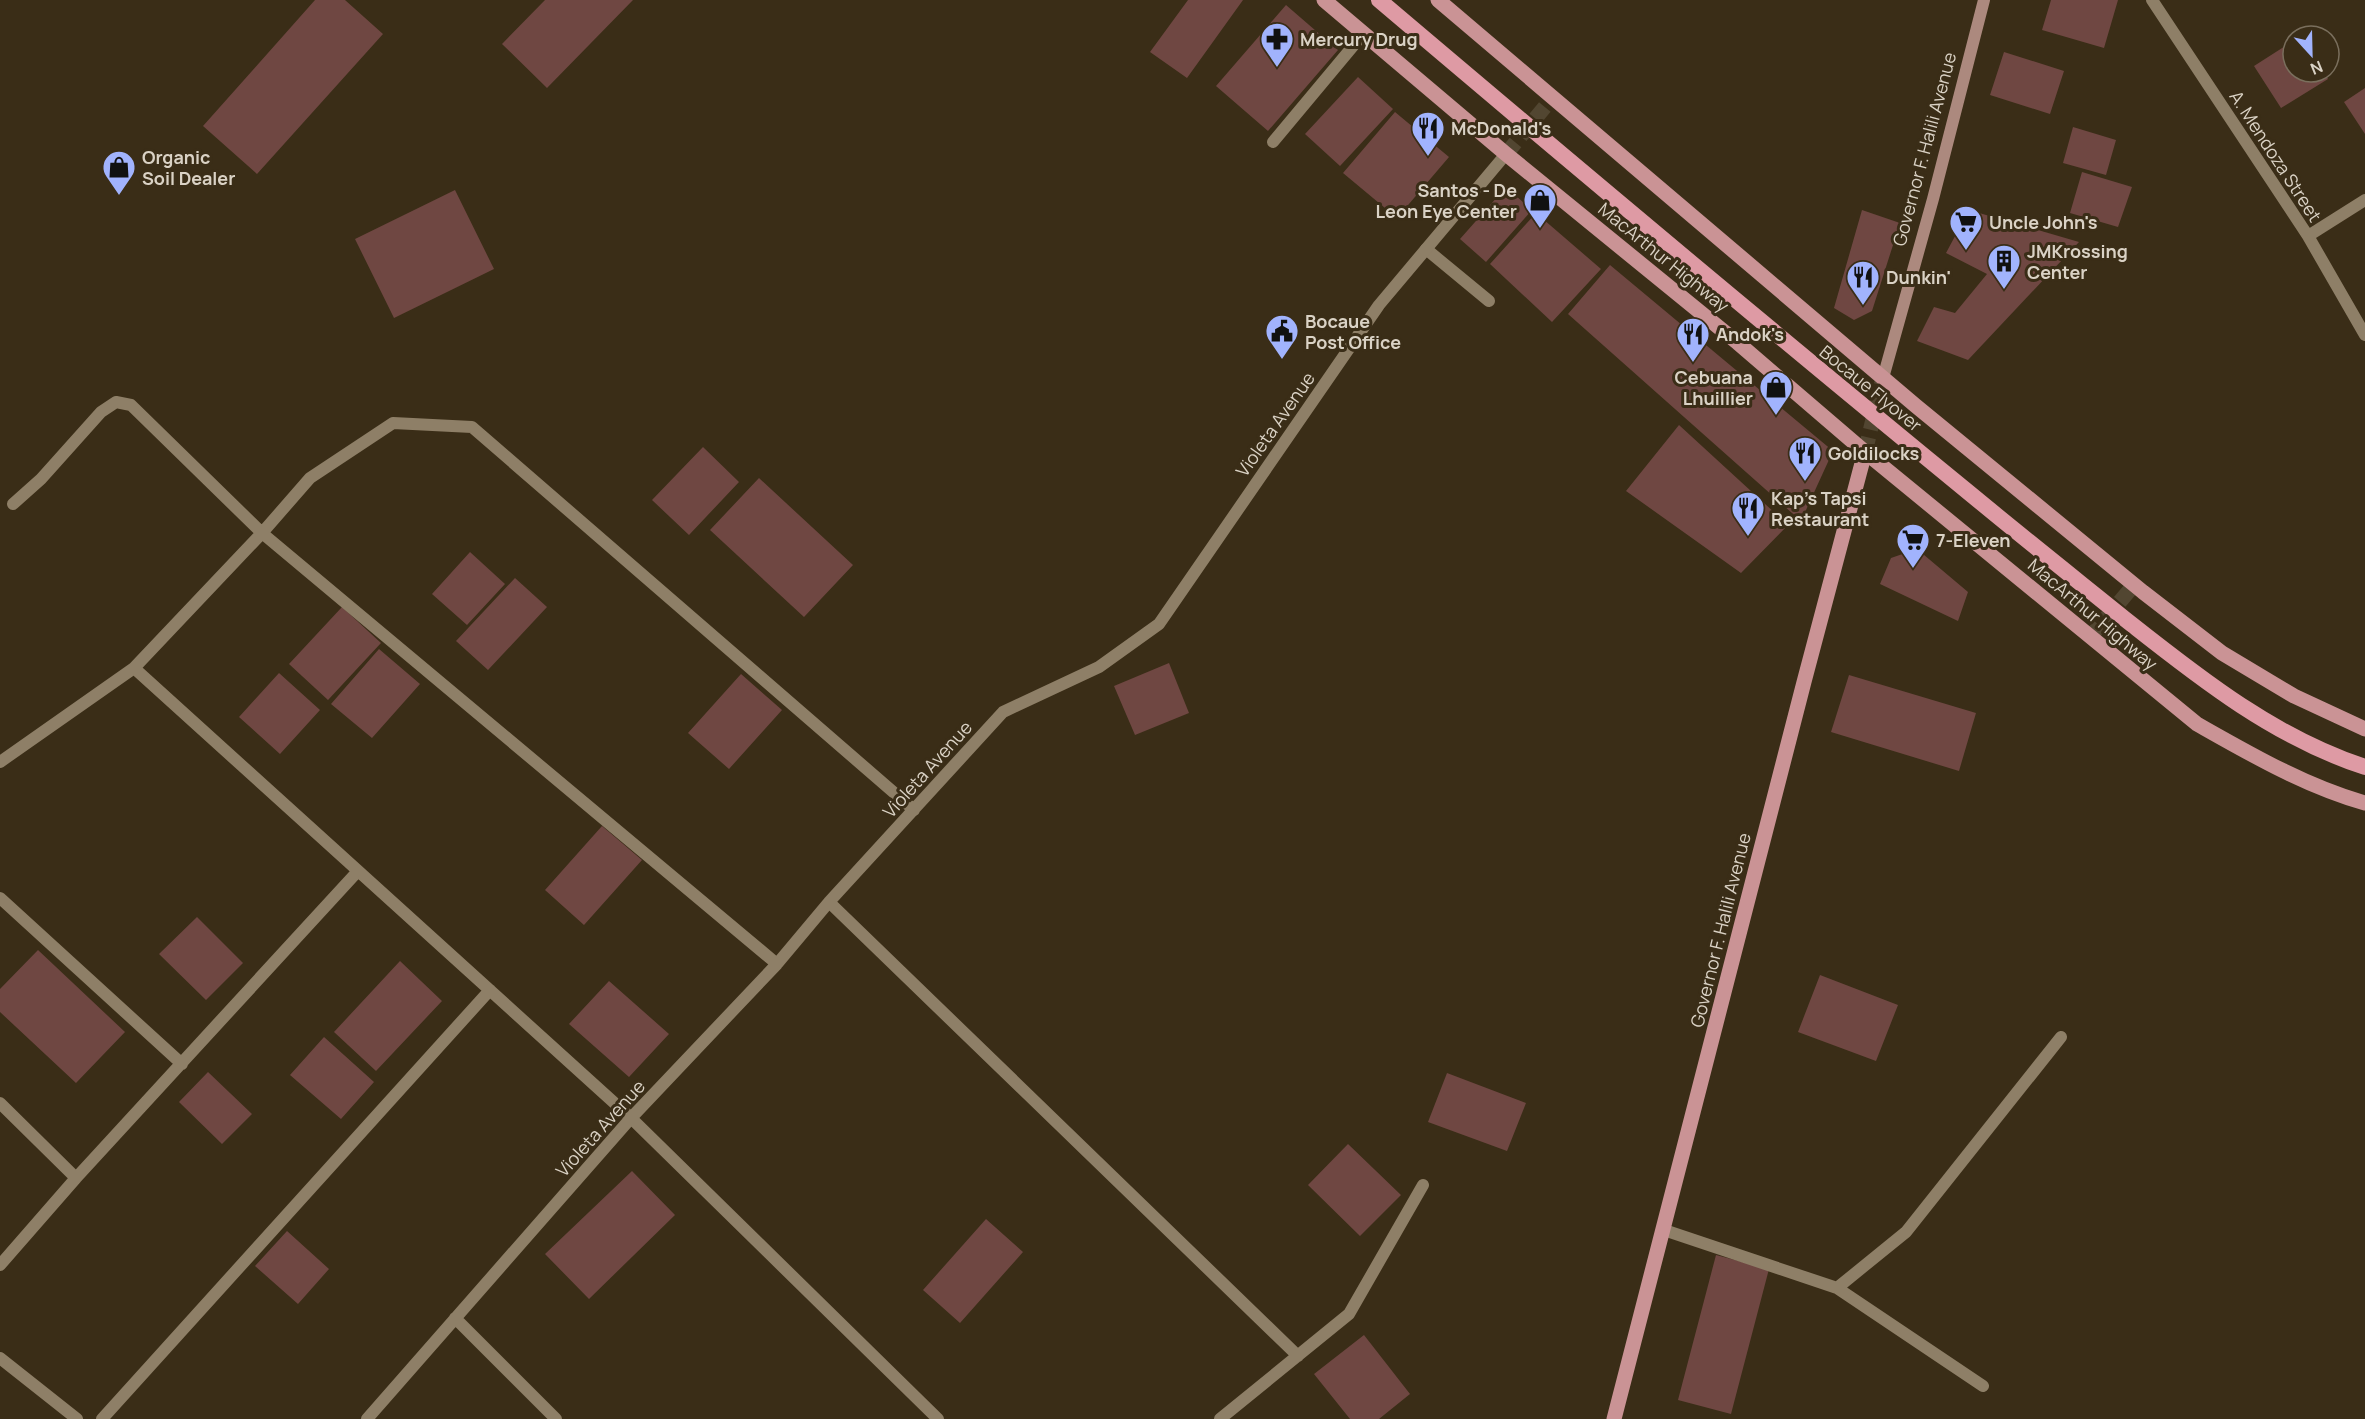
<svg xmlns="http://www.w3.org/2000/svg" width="2365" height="1419" font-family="Manrope,sans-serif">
  <rect width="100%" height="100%" fill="#3a2d17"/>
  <path fill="#6f4742" d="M315,0H345L383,34L257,174L203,126Z
    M545,0H633L547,88L502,44Z
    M1188,0H1243L1187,78L1150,52Z
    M2051,0H2118L2104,48L2042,30Z
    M1286,5L1338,50L1268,131L1216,86Z
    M2293,41V72H2324L2328,79L2281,108L2254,66Z
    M2004,52L2064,71L2050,114L1990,95Z
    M1358,77L1393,109L1340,166L1305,134Z
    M2365,88V134L2344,102Z
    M1395,112L1449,157L1397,218L1343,173Z
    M2073,127L2116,140L2106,175L2063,163Z
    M2082,172L2132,187L2118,227L2070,213Z
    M1506,187L1532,210L1486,262L1460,239Z
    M455,190L494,269L394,318L355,239Z
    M1862,210L1900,223L1872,311L1854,320L1834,308Z
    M1969,210L2079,242L1968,360L1917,341L1934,307L1955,313L1987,274L1946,253Z
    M1536,213L1601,269L1552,322L1490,264Z
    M1610,265L1833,451L1801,521L1568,314Z
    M1679,425L1788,525L1741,573L1626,491Z
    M703,447L739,482L689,535L652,500Z
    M759,478L853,565L804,617L710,530Z
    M1917,549L1968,592L1958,621L1880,584L1891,558Z
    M470,552L505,584L467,625L432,594Z
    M515,578L547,607L488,670L456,641Z
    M342,607L381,643L328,700L289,664Z
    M379,649L420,684L372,738L331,704Z
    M1169,663L1189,713L1135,735L1114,686Z
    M279,673L320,710L280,754L239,717Z
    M741,674L782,710L729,769L688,733Z
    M1849,675L1976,713L1959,771L1831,732Z
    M602,826L642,860L584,925L545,890Z
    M197,917L243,963L206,1000L159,954Z
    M38,950L125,1032L76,1083L0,1012V989Z
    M400,961L442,1001L376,1071L334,1032Z
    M1820,975L1898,1005L1876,1061L1798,1032Z
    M609,981L669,1034L629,1077L569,1024Z
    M324,1037L374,1082L341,1119L290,1075Z
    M208,1072L252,1114L222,1144L179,1102Z
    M1447,1073L1526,1103L1507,1151L1428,1122Z
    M1348,1144L1401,1195L1360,1236L1308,1185Z
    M632,1171L675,1215L589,1299L545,1254Z
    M986,1219L1023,1252L960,1323L923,1290Z
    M287,1231L329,1269L298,1304L255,1266Z
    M1716,1255L1769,1269L1731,1414L1678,1400Z
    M1364,1335L1410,1394L1379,1419H1350L1314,1374Z"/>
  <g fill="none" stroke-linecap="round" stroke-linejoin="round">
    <path stroke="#524631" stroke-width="15" stroke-dasharray="15 8" stroke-linecap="butt" d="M1506,154L1553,97
      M1865,452L1883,378
      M2090,637L2134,585"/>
    <path stroke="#8e7f67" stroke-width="12" d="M1273,142L1364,33
      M1426,249L1489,301
      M1664,1230L1837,1288L1983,1386
      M1837,1288L1906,1232L2061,1037"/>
    <path stroke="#8e7f67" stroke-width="12" d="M2152,0L2308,236L2365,335
      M2308,236L2365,200
      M13,504L41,479L101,412L116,402L131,405L262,533L777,964
      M134,668L631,1118L938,1419
      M0,762L134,668L262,533L310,478L393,423L472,427L914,810
      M0,898L182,1064
      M829,902L1298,1356
      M0,1103L76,1178
      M0,1265L76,1178L358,871
      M455,1318L556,1419
      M0,1358L77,1419
      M102,1419L490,990
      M367,1419L631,1118L777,964L829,902L1003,712L1099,667L1159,624L1379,305L1506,154
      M1220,1419L1349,1314L1423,1185"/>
    <path stroke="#ac897e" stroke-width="12" d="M1883,378L1933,199L1984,0"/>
    <path stroke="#ca9395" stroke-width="15" d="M1324,0L1506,154L1738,343L1865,452L2197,724C2250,754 2305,786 2365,803
      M1438,0L1916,406L2143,592L2222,653L2294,696L2365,729
      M1614,1419L1804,682L1865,452"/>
    <path stroke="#de9aa4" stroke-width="16" d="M1379,0C1576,167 1774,333 1973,496C2025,539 2078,581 2130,623C2202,680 2276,738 2365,767"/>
  </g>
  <defs>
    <symbol id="pharmacy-pin" viewBox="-11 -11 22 30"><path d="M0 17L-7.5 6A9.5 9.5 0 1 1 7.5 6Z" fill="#a1b3fd" stroke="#3a2d17"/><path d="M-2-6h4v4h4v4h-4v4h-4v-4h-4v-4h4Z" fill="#111"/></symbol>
    <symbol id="restaurant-pin" viewBox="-11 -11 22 30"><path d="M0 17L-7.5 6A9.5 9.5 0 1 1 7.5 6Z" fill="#a1b3fd" stroke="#3a2d17"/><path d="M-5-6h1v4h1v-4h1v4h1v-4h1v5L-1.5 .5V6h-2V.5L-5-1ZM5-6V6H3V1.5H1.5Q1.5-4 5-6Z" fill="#111"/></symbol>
    <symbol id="shop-pin" viewBox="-11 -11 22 30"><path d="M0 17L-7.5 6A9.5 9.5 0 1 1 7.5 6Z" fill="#a1b3fd" stroke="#3a2d17"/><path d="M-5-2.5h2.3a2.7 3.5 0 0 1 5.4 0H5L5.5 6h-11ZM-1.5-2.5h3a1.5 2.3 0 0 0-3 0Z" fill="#111"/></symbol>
    <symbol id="supermarket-pin" viewBox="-11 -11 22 30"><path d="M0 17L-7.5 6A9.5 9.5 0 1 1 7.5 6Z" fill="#a1b3fd" stroke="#3a2d17"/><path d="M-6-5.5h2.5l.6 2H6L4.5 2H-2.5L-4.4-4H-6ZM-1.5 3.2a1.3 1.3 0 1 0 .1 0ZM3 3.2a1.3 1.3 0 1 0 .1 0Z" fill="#111"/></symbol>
    <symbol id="building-pin" viewBox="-11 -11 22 30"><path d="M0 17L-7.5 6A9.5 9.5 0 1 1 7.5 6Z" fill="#a1b3fd" stroke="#3a2d17"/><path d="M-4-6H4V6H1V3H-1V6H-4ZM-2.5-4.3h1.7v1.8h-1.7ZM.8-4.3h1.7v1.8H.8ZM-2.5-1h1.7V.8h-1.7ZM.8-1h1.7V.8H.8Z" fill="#111"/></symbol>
    <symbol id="civic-pin" viewBox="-11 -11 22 30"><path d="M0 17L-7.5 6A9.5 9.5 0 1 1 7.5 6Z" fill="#a1b3fd" stroke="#3a2d17"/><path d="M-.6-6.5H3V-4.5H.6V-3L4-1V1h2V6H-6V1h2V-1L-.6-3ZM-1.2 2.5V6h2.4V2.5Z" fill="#111"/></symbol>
  </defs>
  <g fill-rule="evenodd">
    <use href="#pharmacy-pin" x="1258" y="20" width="38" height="52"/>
    <use href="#restaurant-pin" x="1409" y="109" width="38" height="52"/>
    <use href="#shop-pin" x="100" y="148" width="38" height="52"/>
    <use href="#shop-pin" x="1521" y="181" width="38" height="52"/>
    <use href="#supermarket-pin" x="1947" y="203" width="38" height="52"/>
    <use href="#building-pin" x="1985" y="242" width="38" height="52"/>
    <use href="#restaurant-pin" x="1844" y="258" width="38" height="52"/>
    <use href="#civic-pin" x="1263" y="312" width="38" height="52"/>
    <use href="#restaurant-pin" x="1674" y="315" width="38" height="52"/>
    <use href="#shop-pin" x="1757" y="368" width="38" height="52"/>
    <use href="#restaurant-pin" x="1786" y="434" width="38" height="52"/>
    <use href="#restaurant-pin" x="1729" y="489" width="38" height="52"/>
    <use href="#supermarket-pin" x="1894" y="521" width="38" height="52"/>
  </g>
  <g text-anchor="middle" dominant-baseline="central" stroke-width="6" stroke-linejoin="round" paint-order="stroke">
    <g font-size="18" font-weight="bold" fill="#dad2c5" stroke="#3a2d17" text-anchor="start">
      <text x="1300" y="39">Mercury Drug</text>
      <text x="1451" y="128">McDonald's</text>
      <text x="142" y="157">Organic<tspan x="142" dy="21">Soil Dealer</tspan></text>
      <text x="1517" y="190" text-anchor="end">Santos - De<tspan x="1517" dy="21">Leon Eye Center</tspan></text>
      <text x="1989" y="222">Uncle John's</text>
      <text x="2027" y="251">JMKrossing<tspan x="2027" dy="21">Center</tspan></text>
      <text x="1886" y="277">Dunkin'</text>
      <text x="1305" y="321">Bocaue<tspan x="1305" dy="21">Post Office</tspan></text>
      <text x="1716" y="334">Andok's</text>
      <text x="1753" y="377" text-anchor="end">Cebuana<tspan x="1753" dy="21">Lhuillier</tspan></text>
      <text x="1828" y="453">Goldilocks</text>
      <text x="1771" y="498">Kap's Tapsi<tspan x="1771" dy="21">Restaurant</tspan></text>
      <text x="1936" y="540">7-Eleven</text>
    </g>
    <g font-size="18" fill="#dad2c5" stroke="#3a2d17">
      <text transform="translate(1924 149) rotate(-75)">Governor F. Halili Avenue</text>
      <text transform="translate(2276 156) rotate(57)">A. Mendoza Street</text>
      <text transform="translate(1664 257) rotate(39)">MacArthur Highway</text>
      <text transform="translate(1871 388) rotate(39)">Bocaue Flyover</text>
      <text transform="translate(1275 424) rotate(-55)">Violeta Avenue</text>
      <text transform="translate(2093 614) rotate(40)">MacArthur Highway</text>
      <text transform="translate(927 769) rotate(-48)">Violeta Avenue</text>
      <text transform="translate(1720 930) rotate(-76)">Governor F. Halili Avenue</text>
      <text transform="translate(600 1128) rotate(-48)">Violeta Avenue</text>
    </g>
  </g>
  <g transform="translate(2311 54) rotate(158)"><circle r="28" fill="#3a2d17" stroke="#7a6f5d" stroke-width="1.5"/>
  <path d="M0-4.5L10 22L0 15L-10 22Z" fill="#a1b3fd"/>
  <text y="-9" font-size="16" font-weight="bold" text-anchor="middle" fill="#dad2c5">N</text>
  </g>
</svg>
